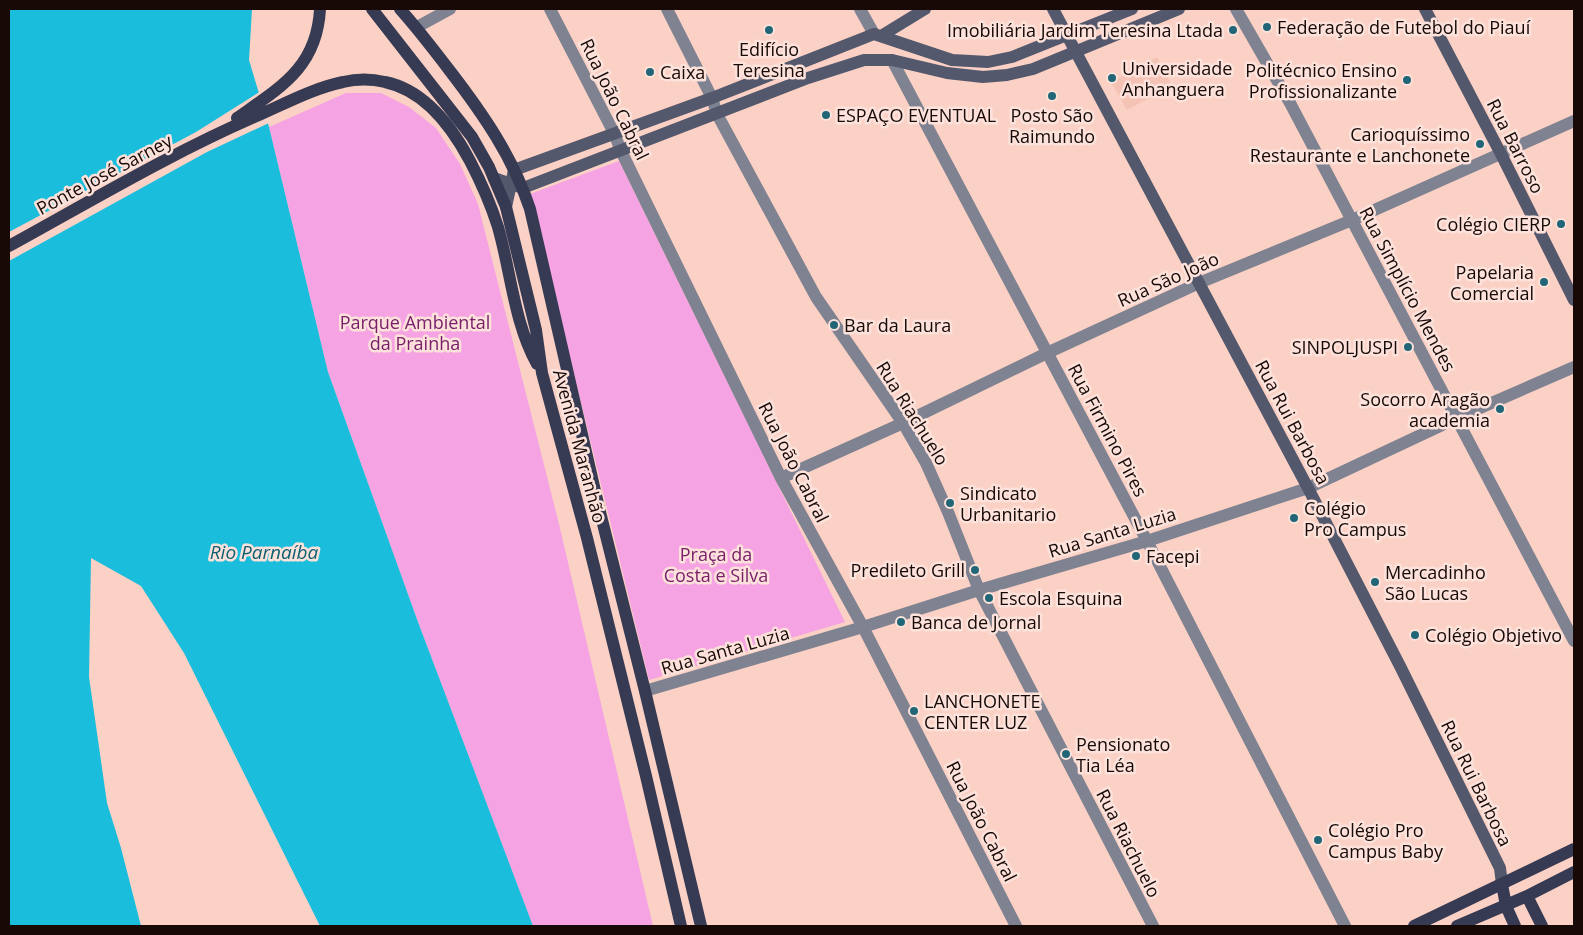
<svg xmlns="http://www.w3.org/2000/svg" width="1583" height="935" font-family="'Open Sans',sans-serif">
  <rect width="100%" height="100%" fill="#fbd1c5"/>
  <path fill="#f4c3b5" d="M1157,57L1172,86L1127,110L1111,82Z"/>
  <path fill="#f5a3e2" d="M346,93H381L409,107L436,128L460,164L478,204L559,524L653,926H533L418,622L328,372L269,127Z
    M619,161L845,622L649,680L530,194Z"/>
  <path fill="#1bbddc" d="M9,9H252L249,60L269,127L328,372L418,622L533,926H320L184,653L141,586L91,558L89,677L107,803L121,848L141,926H9Z"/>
  <path fill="#fbd1c5" d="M261,91L271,122L207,152L9,261V232L196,132Z"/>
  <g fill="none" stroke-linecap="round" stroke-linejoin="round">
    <path stroke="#7f8291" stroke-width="12" d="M550,9L614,133L621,151L781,478L863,627L1016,926
      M667,9L712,98L717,114L816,297L903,423L926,463L948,512L979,590L1153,926
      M860,9L874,34
      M1236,9L1290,103L1574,641
      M417,27L450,9
      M892,60L1147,541L1345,926
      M781,478L903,423L1047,353L1199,283L1352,220L1574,121
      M645,691L863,627L979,590L1147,541L1308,488L1457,418L1574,367"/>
    <path stroke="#53586c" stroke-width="12" d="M1053,9L1308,488L1400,666L1500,868L1502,884
      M1425,9L1501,154L1574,300
      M881,36L925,9
      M494,178L523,188L808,78L864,60H892L947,73L983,77L1007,75L1033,69L1179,9
      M506,207L514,170L712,98L874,34L952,60L988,62L1012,57L1132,9"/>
    <path stroke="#363a53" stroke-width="12" d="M372,9L472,137L489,167L506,207L536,330L542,373L587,538L646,776L681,926
      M400,9C418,29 434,50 450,71C483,114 513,157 530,209L599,508L645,691L701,926
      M237,118C281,87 317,67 320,9
      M9,246C91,201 173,152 259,115C286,103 314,88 343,82C356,79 372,79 385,82C424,90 452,127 470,161C481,182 491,205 498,227C511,272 514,323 537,364
      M1502,884L1506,906L1515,926
      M1527,896L1542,926
      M1414,926L1574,849
      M1457,926L1527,896L1574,872"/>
  </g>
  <g fill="#206676" stroke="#fce2db" stroke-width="2">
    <circle cx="1267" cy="27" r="5"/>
    <circle cx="769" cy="30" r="5"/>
    <circle cx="1233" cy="30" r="5"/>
    <circle cx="650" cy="72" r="5"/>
    <circle cx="1112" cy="78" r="5"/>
    <circle cx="1407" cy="80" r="5"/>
    <circle cx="1052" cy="96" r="5"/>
    <circle cx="826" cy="115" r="5"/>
    <circle cx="1480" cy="144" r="5"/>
    <circle cx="1561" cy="224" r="5"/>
    <circle cx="1544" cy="282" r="5"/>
    <circle cx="834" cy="325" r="5"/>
    <circle cx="1408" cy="347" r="5"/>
    <circle cx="1500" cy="409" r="5"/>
    <circle cx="950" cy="503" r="5"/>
    <circle cx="1294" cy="518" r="5"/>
    <circle cx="1136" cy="556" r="5"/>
    <circle cx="975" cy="570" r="5"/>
    <circle cx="1375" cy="582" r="5"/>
    <circle cx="989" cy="598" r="5"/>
    <circle cx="901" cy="622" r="5"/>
    <circle cx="1415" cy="635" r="5"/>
    <circle cx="914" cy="711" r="5"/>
    <circle cx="1066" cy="754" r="5"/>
    <circle cx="1318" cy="840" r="5"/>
  </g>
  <g text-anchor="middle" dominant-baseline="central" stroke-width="5" stroke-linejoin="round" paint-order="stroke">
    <g font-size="18" fill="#170906" stroke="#fce2db" text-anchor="start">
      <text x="1277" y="27">Federação de Futebol do Piauí</text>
      <text x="1223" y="30" text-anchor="end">Imobiliária Jardim Teresina Ltada</text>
      <text x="769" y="49" text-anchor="middle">Edifício<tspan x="769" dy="21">Teresina</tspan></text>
      <text x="1122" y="68">Universidade<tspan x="1122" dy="21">Anhanguera</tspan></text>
      <text x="1397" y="70" text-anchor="end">Politécnico Ensino<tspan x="1397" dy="21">Profissionalizante</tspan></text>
      <text x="660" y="72">Caixa</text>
      <text x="836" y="115">ESPAÇO EVENTUAL</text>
      <text x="1052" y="115" text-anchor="middle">Posto São<tspan x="1052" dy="21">Raimundo</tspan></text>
      <text x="1470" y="134" text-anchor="end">Carioquíssimo<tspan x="1470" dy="21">Restaurante e Lanchonete</tspan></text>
      <text x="1551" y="224" text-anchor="end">Colégio CIERP</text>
      <text x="1534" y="272" text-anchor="end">Papelaria<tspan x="1534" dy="21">Comercial</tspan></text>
      <text x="844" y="325">Bar da Laura</text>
      <text x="1398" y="347" text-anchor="end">SINPOLJUSPI</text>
      <text x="1490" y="399" text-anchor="end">Socorro Aragão<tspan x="1490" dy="21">academia</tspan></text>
      <text x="960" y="493">Sindicato<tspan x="960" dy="21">Urbanitario</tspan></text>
      <text x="1304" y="508">Colégio<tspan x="1304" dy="21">Pro Campus</tspan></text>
      <text x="1146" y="556">Facepi</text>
      <text x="965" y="570" text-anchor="end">Predileto Grill</text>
      <text x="1385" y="572">Mercadinho<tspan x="1385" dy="21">São Lucas</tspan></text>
      <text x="999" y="598">Escola Esquina</text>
      <text x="911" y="622">Banca de Jornal</text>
      <text x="1425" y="635">Colégio Objetivo</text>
      <text x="924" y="701">LANCHONETE<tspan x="924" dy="21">CENTER LUZ</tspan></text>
      <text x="1076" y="744">Pensionato<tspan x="1076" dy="21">Tia Léa</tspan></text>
      <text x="1328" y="830">Colégio Pro<tspan x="1328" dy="21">Campus Baby</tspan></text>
    </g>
    <g font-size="18" fill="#170906" stroke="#fce2db">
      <text transform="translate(615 99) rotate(64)">Rua João Cabral</text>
      <text transform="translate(1516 146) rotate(63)">Rua Barroso</text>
      <text transform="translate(104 174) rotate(-28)">Ponte José Sarney</text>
      <text transform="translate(1168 279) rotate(-24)">Rua São João</text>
      <text transform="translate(1408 289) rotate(62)">Rua Simplício Mendes</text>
      <text transform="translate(913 413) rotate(58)">Rua Riachuelo</text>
      <text transform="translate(1293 422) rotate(62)">Rua Rui Barbosa</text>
      <text transform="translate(1108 430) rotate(62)">Rua Firmino Pires</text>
      <text transform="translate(580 446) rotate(75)">Avenida Maranhão</text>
      <text transform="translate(794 462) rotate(63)">Rua João Cabral</text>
      <text transform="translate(1112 532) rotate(-17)">Rua Santa Luzia</text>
      <text transform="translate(725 650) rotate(-16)">Rua Santa Luzia</text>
      <text transform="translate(1477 783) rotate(64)">Rua Rui Barbosa</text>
      <text transform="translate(982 821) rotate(63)">Rua João Cabral</text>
      <text transform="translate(1129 843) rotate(63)">Rua Riachuelo</text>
    </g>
    <g font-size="18" fill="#7a206b" stroke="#fce2db">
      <text x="415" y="322">Parque Ambiental<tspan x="415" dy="21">da Prainha</tspan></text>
      <text x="716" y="554">Praça da<tspan x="716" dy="21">Costa e Silva</tspan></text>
    </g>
    <g font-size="19" font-style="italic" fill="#0e5f70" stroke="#fce2db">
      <text x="264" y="552">Rio Parnaíba</text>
    </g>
  </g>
  <rect width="1583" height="935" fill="none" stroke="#170906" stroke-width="20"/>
</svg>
